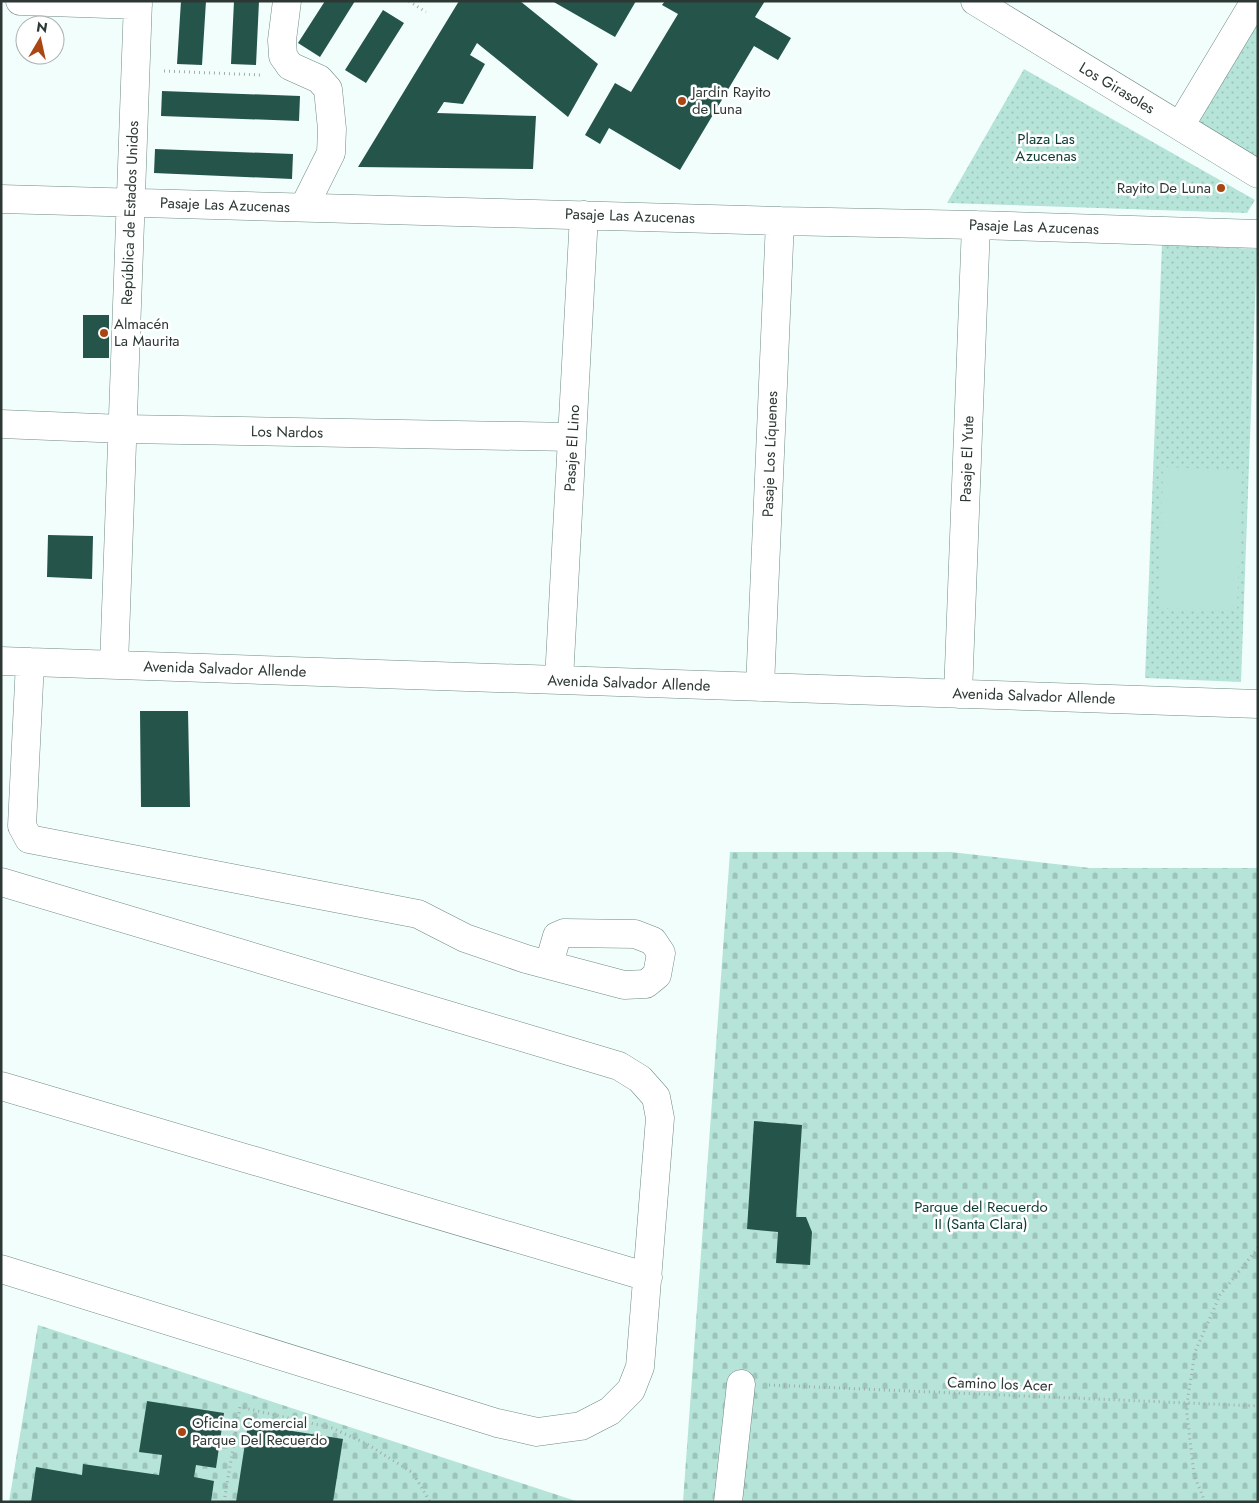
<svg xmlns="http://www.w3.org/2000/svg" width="1259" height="1503" font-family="Jost,sans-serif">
  <defs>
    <pattern id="grass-dots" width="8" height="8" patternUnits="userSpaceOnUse" patternTransform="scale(1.25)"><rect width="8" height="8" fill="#b6e4d8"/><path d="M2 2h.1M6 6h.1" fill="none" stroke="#9dc4ba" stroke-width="1.8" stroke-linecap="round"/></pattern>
    <pattern id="cemetery-stones" width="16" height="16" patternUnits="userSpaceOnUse" patternTransform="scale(1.25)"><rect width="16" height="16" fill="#b6e4d8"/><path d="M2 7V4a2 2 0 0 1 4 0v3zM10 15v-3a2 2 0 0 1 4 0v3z" fill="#9dc4ba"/></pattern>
  </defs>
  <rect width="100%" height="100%" fill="#f2fefb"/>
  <path fill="url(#grass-dots)" d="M1258,14V162L1193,120Z
    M1024,69L1255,200L1247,213L947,203Z
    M1162,244L1257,249L1241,682L1145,678Z"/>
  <path fill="url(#cemetery-stones)" d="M730,852H951L1090,868H1258V1502H683Z
    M38,1325L579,1502H9Z"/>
  <path fill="#b6e4d8" d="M1163,467L1242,470L1237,611L1159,608Z"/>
  <path fill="#25544a" d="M181,1H206L202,65L177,64Z
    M234,1H259L256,65L231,64Z
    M325,1H355L320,57L298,43Z
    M459,1H520L598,64L568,117L477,43L470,55L485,64L463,104L444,102L437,113L536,116L533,169L358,167Z
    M552,1H636L615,37Z
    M665,1H765L755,17L791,38L778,60L754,46L680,170L609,128L600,144L585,135L615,83L631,92L678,14L662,5Z
    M383,10L404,23L366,83L345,70Z
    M162,91L300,96L299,121L161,116Z
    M155,149L293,154L292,179L154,173Z
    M83,315H109V358H83Z
    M48,535L93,536L92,579L47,577Z
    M140,711H188L190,807H141Z
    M754,1121L802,1125L796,1217H806L812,1232L810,1265L776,1263L778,1232L747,1229Z
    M147,1401L224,1413L216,1468L196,1465L194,1477L214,1481L211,1502H31L36,1467L82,1475L83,1464L159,1475L162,1455L139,1452Z
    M248,1424L343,1439L333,1502H236Z"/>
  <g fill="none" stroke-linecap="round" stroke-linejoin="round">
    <defs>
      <path id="minor" d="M20,1L138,5
        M287,1L282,40L283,56L290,66L319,79L328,89L332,129L331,153L304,207
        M975,1L1258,174
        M1180,126L1255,1
        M1,199L780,221L976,225L1258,234
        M1,424L123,429L572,437
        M1,661L1258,704
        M30,662L22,826L29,839L418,914L465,938L526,959L624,985L646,984L657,975L661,953L653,941L635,934L564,933L557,936L549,964
        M114,665L138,1
        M559,680L584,215
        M760,687L780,221
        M958,694L976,225
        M1,882L619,1066L640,1079L656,1097L660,1118L640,1367L631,1390L610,1411L581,1426L537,1432L497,1423L1,1269
        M1,1086L648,1277
        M728,1502L741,1384"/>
    </defs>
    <use href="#minor" stroke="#708a84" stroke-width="29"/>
    <path stroke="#a1aca9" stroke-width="3" stroke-dasharray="1 4" stroke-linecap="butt" d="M409,1L426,12
      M164,71L260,75
      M769,1385L1258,1406
      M224,1502L240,1407L332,1428L367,1444L413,1473L430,1502
      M1205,1502L1194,1475L1187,1414V1403L1195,1352L1220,1295L1258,1248"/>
    <use href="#minor" stroke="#fff" stroke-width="28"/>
  </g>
  <g fill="#a94611" stroke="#fff" stroke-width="2">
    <circle cx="682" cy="101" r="5"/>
    <circle cx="1221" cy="188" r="5"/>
    <circle cx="104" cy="333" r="5"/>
    <circle cx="182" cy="1432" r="5"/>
  </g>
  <g text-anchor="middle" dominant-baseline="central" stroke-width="5" stroke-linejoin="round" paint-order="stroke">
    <g font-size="15" fill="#2d3835" stroke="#fff">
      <text transform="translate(1117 88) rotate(31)">Los Girasoles</text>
      <text transform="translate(225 205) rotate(2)">Pasaje Las Azucenas</text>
      <text transform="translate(130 213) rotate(-88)">República de Estados Unidos</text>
      <text transform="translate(630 216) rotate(2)">Pasaje Las Azucenas</text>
      <text transform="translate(1034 227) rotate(2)">Pasaje Las Azucenas</text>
      <text transform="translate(287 432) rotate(1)">Los Nardos</text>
      <text transform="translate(572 448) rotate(-87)">Pasaje El Lino</text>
      <text transform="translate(770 454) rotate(-88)">Pasaje Los Líquenes</text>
      <text transform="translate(967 459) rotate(-88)">Pasaje El Yute</text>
      <text transform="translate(225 669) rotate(2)">Avenida Salvador Allende</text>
      <text transform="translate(629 683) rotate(2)">Avenida Salvador Allende</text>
      <text transform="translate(1034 696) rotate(2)">Avenida Salvador Allende</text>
      <text transform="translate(1000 1384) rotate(2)">Camino los Acer</text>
    </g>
    <g font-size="15" fill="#2d3835" stroke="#fff" text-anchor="start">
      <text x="692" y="92">Jardin Rayito<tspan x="692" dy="17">de Luna</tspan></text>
      <text x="1211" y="188" text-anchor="end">Rayito De Luna</text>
      <text x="114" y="324">Almacén<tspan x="114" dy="17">La Maurita</tspan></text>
      <text x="192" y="1423">Oficina Comercial<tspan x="192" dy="17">Parque Del Recuerdo</tspan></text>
    </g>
    <g font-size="15" fill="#0d3b32" stroke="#fff">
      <text x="1046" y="139">Plaza Las<tspan x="1046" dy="17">Azucenas</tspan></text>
      <text x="981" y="1207">Parque del Recuerdo<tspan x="981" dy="17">II (Santa Clara)</tspan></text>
    </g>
  </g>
  <rect width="1259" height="1503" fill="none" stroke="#2d3835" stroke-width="5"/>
  <g transform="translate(40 40) rotate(9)"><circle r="24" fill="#ffffff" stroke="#abafae"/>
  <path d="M0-4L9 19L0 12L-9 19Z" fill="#a94611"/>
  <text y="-8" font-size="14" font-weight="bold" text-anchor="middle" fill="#2d3835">N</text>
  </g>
</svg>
